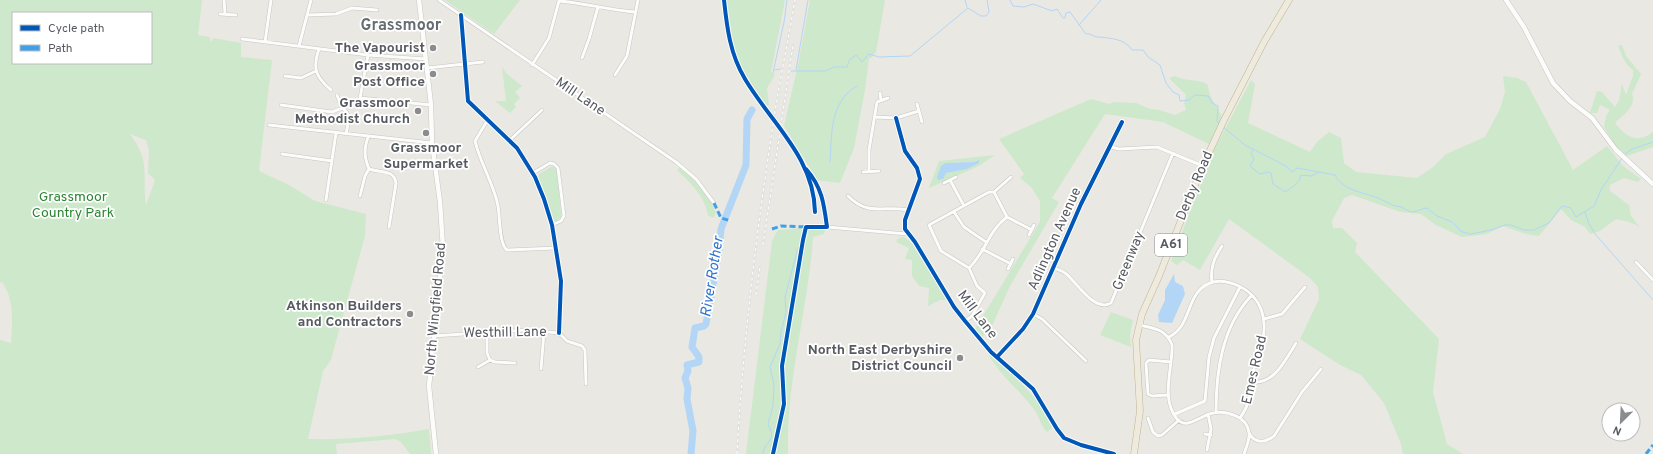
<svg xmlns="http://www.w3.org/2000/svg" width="1653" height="454" font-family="Overpass,sans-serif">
  <rect width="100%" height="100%" fill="#eae8e2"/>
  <path fill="#cee8cb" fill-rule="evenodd" d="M0,0H202L198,35L210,37V41H212L213,38L241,43V57L272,60L259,171L289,185L315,201L366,214L365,236L336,341L331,360L323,371L308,439C349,440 389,436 429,429L431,454H410L401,442L395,439L336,444L337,454H0V340L11,343C12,321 15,301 2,282L0,283ZM13,13H151V63H13ZM130,134L146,140L149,150L148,173L155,180L146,205C142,175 151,162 130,134Z
    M445,0H520L494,34Z
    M727,0H785L771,72L775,75L767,88L769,105L765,106L749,84L750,80C748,77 745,76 744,73C731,56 727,21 727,0Z
    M810,0H885L876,52L871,58H869L865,90L854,148L840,183L817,180L784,126L798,65Z
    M1622,45L1626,56L1641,74L1632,94C1637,106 1623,115 1615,123C1626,137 1637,144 1653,132V147L1627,156L1618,150L1604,127L1606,116L1610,110L1600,105L1597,113H1590L1597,91L1602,92L1615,107L1619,100L1622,84L1626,95L1633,76V70C1625,64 1622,56 1618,46Z
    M502,67L506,73L522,86L515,92L520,98L514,104L516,107L510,113L495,101H506Z
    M1175,76C1186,82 1198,78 1208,85C1209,100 1217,104 1222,117L1209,144L1163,122L1105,114L1052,198L1059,202L1010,286L991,328L981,338L975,329L1040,222V201L1031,187L1020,178L1024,174L999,139L1091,99L1109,104L1114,102L1136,103L1150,109L1159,110L1175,115L1186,110L1184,103L1186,95L1169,78Z
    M1503,76L1517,78L1526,82L1573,170L1607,146L1623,166L1641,179L1638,182L1624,178L1610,185V191L1629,205L1631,216L1639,226L1629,222L1616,219L1600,231L1590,234L1585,227L1571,220L1561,209L1539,236L1526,234L1503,226L1487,234L1462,237L1436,225L1421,214L1400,212L1352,195L1344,198L1332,221L1333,228H1342L1357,243L1355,252L1439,339L1433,392L1447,444L1463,454H1403L1401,444L1384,403L1361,375L1340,365L1300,339L1319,299L1318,287L1310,278L1229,219L1200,270L1183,260L1177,265L1171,261L1215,148L1251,80L1255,84L1248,123L1310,152L1317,142L1329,132L1341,138L1344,163L1356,172L1417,178L1433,167L1446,154L1485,137L1500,109L1505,92Z
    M995,155L979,166L929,188L939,161ZM978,160L967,169L946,173L945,163L974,162Z
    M551,167H555L557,172L561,213V217L556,222L552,218L538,177L539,174Z
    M680,167C695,181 709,193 716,213L713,218L708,215C705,196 690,183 677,170Z
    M804,228L825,229L824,234L813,237C808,309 786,381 788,454H746L772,241L778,230Z
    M904,237C924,251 936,279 948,300H940L928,306L929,288L919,286L912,276V260L905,259L909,248L896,242L899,238Z
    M1111,312L1133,320L1130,335L1131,347L1100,335Z
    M988,354C1014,376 1039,395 1052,428L1047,432C1040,425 1039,415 1033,408C1018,389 1000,375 988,354Z"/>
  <path fill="#b3d6f6" d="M979,160V163L967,169L946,173L943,179L938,180L937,177L941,166L945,163L974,162Z
    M1174,274L1175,282L1183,286L1185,294L1172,323L1159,322L1158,315L1165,300V290Z"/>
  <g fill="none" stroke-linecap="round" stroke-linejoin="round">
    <path stroke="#b3d6f6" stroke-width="1" d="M965,0L967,7
      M1010,0L1013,6L1024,7L1033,4L1052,11L1057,9L1063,18H1065L1066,13L1070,12L1086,34C1091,33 1093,37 1098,37C1111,38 1125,39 1132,50H1143L1148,57L1160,65L1166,83L1173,92L1179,95L1180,101L1189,100L1195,95L1208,96L1212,103L1218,106L1217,121L1219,124
      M1079,25L1101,0
      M775,70L780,69
      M796,70L808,0
      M791,71H826L834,67H847L850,59L856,55L862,62L869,54L879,57L910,56L968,8L981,16H986L989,12L987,0
      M773,73L784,22L787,0
      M1223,127L1245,145L1286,166L1292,172L1297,168L1335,175C1343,191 1363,192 1378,198C1388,202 1389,205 1401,207C1405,208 1408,212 1412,212C1417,212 1422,208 1427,208L1437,216L1452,222L1462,232L1471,234L1491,230L1505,225H1511L1524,230H1534L1549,223L1562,206L1571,208L1576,217L1594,206L1601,190L1622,158
      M1253,150L1251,154L1254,159L1250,166L1260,174L1268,172L1271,173L1273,184L1285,192C1292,187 1300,183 1301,175L1311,176L1320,172
      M1624,155L1632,149L1653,142
      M830,162C832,135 829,102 857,86
      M1585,212L1589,224L1596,235L1653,300
      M763,454C764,440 778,443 768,424L773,406L774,384L770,367L780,344L781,332L786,312L785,297L798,248"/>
    <path stroke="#b3d6f6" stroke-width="7" d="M691,454L693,431L687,399L688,388L685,378L688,371L687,365L699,362V357L692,347L695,328L704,326L706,324L719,251L721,229L746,165L747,119L752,110"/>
    <defs>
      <path id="street" d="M224,0L225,14
        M439,0L676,162L696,179L714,203
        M220,14L236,15
        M308,15L336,14L352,8L377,10
        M461,15L468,101L517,148L535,177L544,199L552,225L561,281L559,333
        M242,39L368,55L426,59
        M265,42L271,0
        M299,46L311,0
        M319,49C312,69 316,77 331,90
        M368,55L360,98L431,105
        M582,58L589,39L598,7
        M532,65L549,38L559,1C584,3 609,10 635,12
        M427,68L483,62
        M615,75L627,56L638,0
        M285,76L301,78L316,71
        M880,93L881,100
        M337,95L342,108
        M917,104L922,122
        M281,105L332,112L342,108C352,114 348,123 346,134
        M874,117L896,118L919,111
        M896,118L905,151L917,168L920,179L905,220V229L915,242L954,307L965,321L991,352L1033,389L1057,429L1064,438L1081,445L1114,454
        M487,121L475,141C480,163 494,184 498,206C500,217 499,244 507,250L556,248
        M269,125L432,143
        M368,137C364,149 364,157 369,169C380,173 394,169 396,183L389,227
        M510,140L542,110
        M1111,147L1119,149L1157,147L1203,166
        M282,154L332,161
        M869,170V150L877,102L888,98
        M863,172L879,171
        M533,173L550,163L554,164L558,168L564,216L561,221L552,225
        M950,180L964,206
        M944,183L956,177
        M994,192L1007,217
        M360,196L365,176L369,169
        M848,196C869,217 883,205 908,210
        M326,200L336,133
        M954,212L964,227L986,242
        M1007,217L1032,230
        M827,227L907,234
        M1029,235L1034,225
        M982,249L1011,264
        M1636,262L1653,280
        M969,268C985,253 989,230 1007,217
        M1053,268C1057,269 1062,271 1065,273C1076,281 1094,313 1111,303L1173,153
        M1008,269L1013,259
        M1212,283C1210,268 1214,258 1222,246
        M1033,314L1042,319L1086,361
        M1264,319L1282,314L1305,287
        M965,321L972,316L985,293L977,286L969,268L941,251L929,225L989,192H994L1011,177
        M1139,325C1154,328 1166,329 1172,345C1173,368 1160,398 1177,419C1180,422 1184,424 1188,423C1197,421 1204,415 1213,413C1227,410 1248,417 1249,433C1250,439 1246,448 1244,454
        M487,331V353L490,360L495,362L515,363
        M559,333L567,341L582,346L585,350L586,384
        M433,336L526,330L559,333
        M1169,337C1193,325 1185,293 1210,283C1220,279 1230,282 1239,286C1262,297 1268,320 1262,343C1260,352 1255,360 1254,369C1250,388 1252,402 1240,418
        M997,357L1023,329L1033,314L1081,204L1122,122
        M478,367L490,360
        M541,369L544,332
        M1252,382C1274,385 1286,359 1296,343
        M1168,395L1152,396L1148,394L1146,363L1149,360L1171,362
        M1216,412C1216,371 1222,326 1252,295
        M1175,414L1205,401L1209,357L1214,338L1240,287
        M1148,418L1153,432L1158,436L1162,435L1179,420
        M1249,433C1255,444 1265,443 1274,436L1302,392L1321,369
        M1205,434L1211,435
        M1207,450L1211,429L1208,414"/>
      <path id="secondary" d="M419,0L431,105L432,143L440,202L443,248L429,386L436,454
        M1506,0L1524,27L1553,83L1570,101L1592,118L1616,150L1653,184"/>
      <path id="highway" d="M1134,454L1140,411L1136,340L1142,314L1159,276L1201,170L1224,120L1264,42L1289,0"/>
    </defs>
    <use href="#street" stroke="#c5c6c4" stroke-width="4"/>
    <use href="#secondary" stroke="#c6c7c5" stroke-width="5.5"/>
    <use href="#highway" stroke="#c0b490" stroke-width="7"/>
    <use href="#street" stroke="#fcfcfb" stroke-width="3"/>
    <use href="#secondary" stroke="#fcfcfb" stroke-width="4.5"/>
    <use href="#highway" stroke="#eeebde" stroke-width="6"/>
    <defs>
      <path id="rail" d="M763,245L793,45
        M756,295L760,267
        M737,454C743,344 756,234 773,125C779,83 788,42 795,0"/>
    </defs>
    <use href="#rail" stroke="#e2e2e1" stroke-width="2.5"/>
    <use href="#rail" stroke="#fff" stroke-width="1" stroke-dasharray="3" stroke-linecap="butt"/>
    <path stroke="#41a1e6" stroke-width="3" stroke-dasharray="6 3" stroke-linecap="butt" d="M714,203L721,218L731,221
      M772,229L781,226L808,227
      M1646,454L1653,445"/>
    <defs>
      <path id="cycleway" d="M724,0C727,28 730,54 745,79C771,123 814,157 815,212
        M461,15L468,101L517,148L535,177L544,199L552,225L561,281L559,333
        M896,118L905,151L917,168L920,179L905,220V229L915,242L954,307L965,321L991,352L1033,389L1057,429L1064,438L1081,445L1114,454
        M997,357L1023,329L1033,314L1081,204L1122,122
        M773,454L784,404L782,366L803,240L806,227H827C824,204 822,187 806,169"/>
    </defs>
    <use href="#cycleway" stroke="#fff" stroke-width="6"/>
    <use href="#cycleway" stroke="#0057b8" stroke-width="4"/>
  </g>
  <g fill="#8a8c8e" stroke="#fff" stroke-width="1.5">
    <circle cx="433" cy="48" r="4"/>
    <circle cx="433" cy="74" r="4"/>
    <circle cx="418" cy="111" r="4"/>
    <circle cx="426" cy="133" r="4"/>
    <circle cx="410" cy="314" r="4"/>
    <circle cx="960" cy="358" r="4"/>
  </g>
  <g text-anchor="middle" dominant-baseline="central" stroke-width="3.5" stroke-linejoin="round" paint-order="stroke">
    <rect fill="#fff" stroke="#898c90" stroke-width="1" x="1155" y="234" width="32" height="22" rx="3"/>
    <g font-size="13" font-weight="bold" fill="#575b61">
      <text x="1171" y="245">A61</text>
    </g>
    <g font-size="14" font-weight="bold" fill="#575b61" stroke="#fff" text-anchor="end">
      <text x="425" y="48">The Vapourist</text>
      <text x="425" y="66">Grassmoor<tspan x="425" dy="16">Post Office</tspan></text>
      <text x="410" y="103">Grassmoor<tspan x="410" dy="16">Methodist Church</tspan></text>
      <text x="426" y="148" text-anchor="middle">Grassmoor<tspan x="426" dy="16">Supermarket</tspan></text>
      <text x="402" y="306">Atkinson Builders<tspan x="402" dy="16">and Contractors</tspan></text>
      <text x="952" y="350">North East Derbyshire<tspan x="952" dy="16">District Council</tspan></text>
    </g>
    <g font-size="14" fill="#575b61" stroke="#fff">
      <text transform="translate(580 97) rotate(34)">Mill Lane</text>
      <text transform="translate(1195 186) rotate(-67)">Derby Road</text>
      <text transform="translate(1055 239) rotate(-66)">Adlington Avenue</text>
      <text transform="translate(1129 261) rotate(-68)">Greenway</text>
      <text transform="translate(436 309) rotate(-85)">North Wingfield Road</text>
      <text transform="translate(977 315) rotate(53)">Mill Lane</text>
      <text transform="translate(505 333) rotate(-1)">Westhill Lane</text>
      <text transform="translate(1255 370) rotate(-77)">Emes Road</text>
    </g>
    <g font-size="14" fill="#2c8534" stroke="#fff">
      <text x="73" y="197">Grassmoor<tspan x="73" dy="16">Country Park</tspan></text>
    </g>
    <g font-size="15" font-style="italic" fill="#3376cd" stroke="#fff">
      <text transform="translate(713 277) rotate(-81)">River Rother</text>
    </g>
    <g font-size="16" font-weight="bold" fill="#686d73" stroke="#fff">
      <text x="401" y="26">Grassmoor</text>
    </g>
  </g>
  <rect x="12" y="12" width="140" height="52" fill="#ffffff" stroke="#bcbdc0"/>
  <rect x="20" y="25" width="20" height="6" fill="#0057b8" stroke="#bcbdc0"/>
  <text x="48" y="32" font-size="12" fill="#575b61">Cycle path</text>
  <rect x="20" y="45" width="20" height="6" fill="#41a1e6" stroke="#bcbdc0"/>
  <text x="48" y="52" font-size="12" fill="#575b61">Path</text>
  <g transform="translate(1621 422) rotate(204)"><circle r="19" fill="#ffffff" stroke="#bcbdc0"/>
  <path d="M0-3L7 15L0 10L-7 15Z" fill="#8a8c8e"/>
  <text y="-6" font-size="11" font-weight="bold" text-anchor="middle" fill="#575b61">N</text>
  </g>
</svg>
